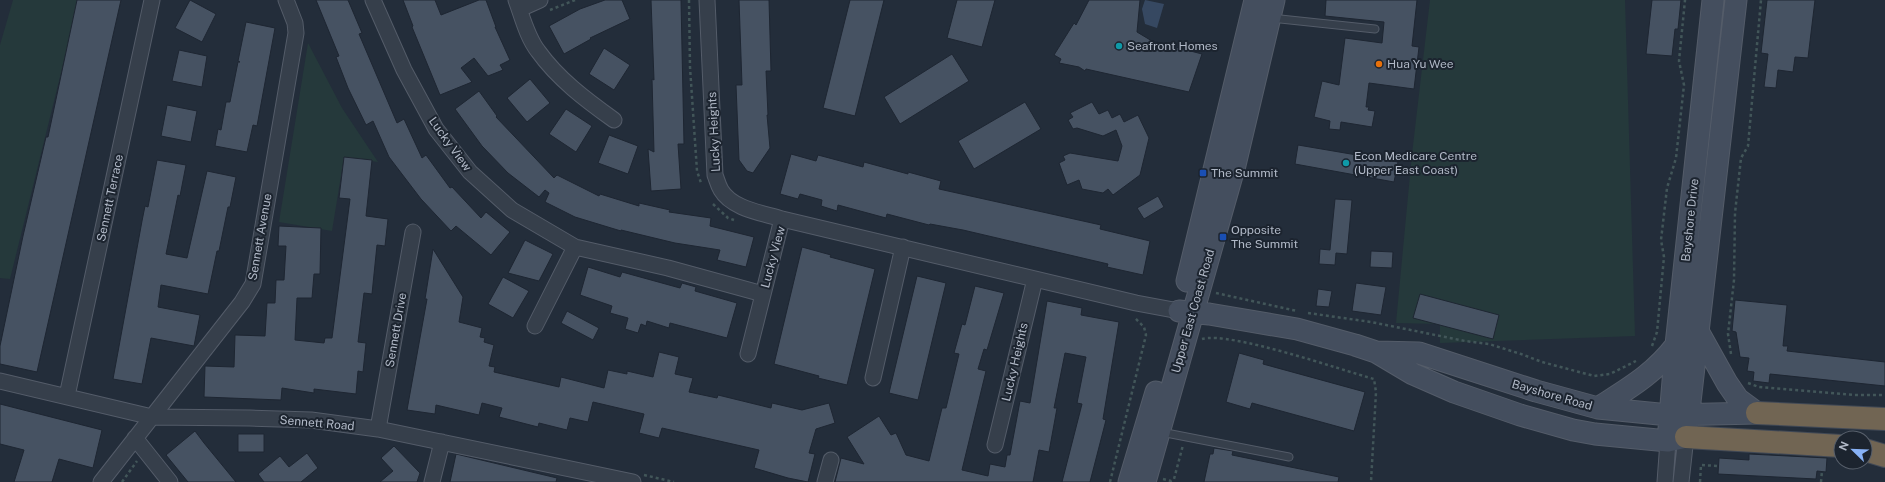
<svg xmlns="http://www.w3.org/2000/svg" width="1885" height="482" font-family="'Public Sans',sans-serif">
  <rect width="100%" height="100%" fill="#232d3a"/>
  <path fill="#25393b" d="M13,0H79L10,279L0,278V45Z
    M1430,0H1625L1635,336L1440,343V324L1396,323L1412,154Z
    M308,43L342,108L378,162L344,157L332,231L279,222Z"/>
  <path fill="#364861" d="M1145,0L1164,4L1157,28L1145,24L1142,9Z"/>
  <path fill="#465262" stroke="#1e2632" d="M77,0H121L37,372L0,364V346L23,236L46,137H48Z
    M190,0L216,14L202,42L175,28Z
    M316,0H348L362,33L359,34L397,123L404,119L422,158L426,155L450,188L452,187L481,218L486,212L510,232L491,255L456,226L451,231L421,199L389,157L373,121L366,125L348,88L336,57L339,56Z
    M403,0H435L441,15L479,0H486L496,27H495L510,60L500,65L503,70L488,76L474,58L461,68L472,82L440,95L412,27L413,26Z
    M605,0H622L630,19L590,38L591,39L564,54L549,26L580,9Z
    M651,0H681L684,144H678L681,189L651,191L648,149L654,152L652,79L654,80Z
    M739,0H769L771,71H766L768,115H767L770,148L753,173L747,171L739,160L736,85H742Z
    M850,0H884L855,116L823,108Z
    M957,0H995L982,47L947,38Z
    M1089,0H1140L1137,32L1152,41L1202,54L1189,92L1086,69L1085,71L1079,67L1059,63L1061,59L1054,55L1074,23L1076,25Z
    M1326,0H1417L1412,46L1419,47L1414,89L1369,83L1366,107H1369L1368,110L1375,111L1372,127L1341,122L1340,130L1329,129L1330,121L1314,117L1322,81L1339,85L1345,38L1382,43L1384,22L1325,16Z
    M1652,0H1681L1678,29H1675L1672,56L1646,54Z
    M1767,0H1815L1808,58L1795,57L1793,72L1778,70L1776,88L1764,87L1768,54L1761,53Z
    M246,22L275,28L257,126L253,125L247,152L215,146L218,129L221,130L226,102H230L238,62H240L238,61Z
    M604,48L630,65L614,90L589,74Z
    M179,50L207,56L202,87L172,81Z
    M952,54L969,81L900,124L884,97Z
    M530,79L550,103L527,122L507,98Z
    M479,91L497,116L496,117L554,178L557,175L599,196L600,194L639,206V203L670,210L669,212L711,218L710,226L754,237L746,267L717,260L720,250L675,243L621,230V231L575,217L545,202L549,193L545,190L539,197L508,173L482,146L455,109Z
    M1025,102L1041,129L974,169L958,141Z
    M1092,102L1099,114L1108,110L1112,118L1120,114L1124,122L1138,115L1149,138L1140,175L1113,195L1108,189L1103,193L1082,189L1079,180L1067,185L1059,163L1065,160L1063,156L1070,153L1118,161L1122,146L1116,130L1103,136L1077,128L1073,129L1068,120L1073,117L1070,113Z
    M167,105L197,111L191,142L161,136Z
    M566,109L592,126L576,152L549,134Z
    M609,135L638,146L628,174L598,163Z
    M1298,145L1398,162L1394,182L1295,164Z
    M791,154L816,161L818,155L863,167L864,162L908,174V172L941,181L939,189L1101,225L1100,229L1150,241L1143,275L1107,267L1108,264L963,230L930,224L929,225L887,214L886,218L838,205L837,211L821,206L822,200L800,194L798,199L780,194Z
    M344,157L372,160L366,216L388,219L385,246L377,245L372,294L364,293L358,342L366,343L363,372L358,371L356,394L314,389V393L282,388L281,400L204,397L205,366L234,367L235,335L265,336L267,303H275L276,280H284L286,246H278L279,226L321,228L320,274H314L312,298H297L295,340L324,343L325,338H332L350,199L339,198Z
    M157,160L186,165L180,196L178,195L166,254L187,258L207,171L236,177L230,207H228L219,251H217L208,294L161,285L158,307L200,315L194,346L151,338L142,384L113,379L142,221L145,206L148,207Z
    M1158,196L1164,207L1144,219L1137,208Z
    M1335,199L1352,200L1347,254L1336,253L1335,265L1319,264L1320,249L1330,250Z
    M525,240L553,254L539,281L508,273Z
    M802,247L831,255L830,257L875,269L847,385L818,378L819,376L774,364Z
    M433,249L463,297L459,322L482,328L480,337L485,338L484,342L494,345L489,366L495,367L494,372L559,387L561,377L604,388L608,370L627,374V371L653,377L659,352L679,357L675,374L693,378L689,392L717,398L718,395L771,408L772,403L802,410L829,403L835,423L816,429L809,453L815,454L808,482L788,478L754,468L759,450L662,428L659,438L639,433L644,414L593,402L588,422L570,418L567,430L539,423L538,427L499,417L502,408L482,403L479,415L436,405L435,414L407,410L427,299H425Z
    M1371,251L1393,252L1392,268L1370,267Z
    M588,267L620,277L622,272L680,288L682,283L696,287L695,291L737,303L727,338L670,323L669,328L647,321L646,326L641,324L638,333L625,329L628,318L610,313L612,306L580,295Z
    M917,276L946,283L918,400L889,393Z
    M503,277L529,291L513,318L488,304Z
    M1356,283L1386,287L1381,315L1352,311Z
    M975,286L1004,293L987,350L984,349L978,369L986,371L962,470L988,476L990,464L1005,467L1007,455H1010L1020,401L1030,403L1047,301L1082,308L1081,315L1119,322L1103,419L1106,420L1090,482H1062L1082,404L1077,403L1086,357L1065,353L1054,408H1057L1049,452L1039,450L1033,482H835L841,458L864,464L847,437L879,416L891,435L896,433L906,455L929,461L942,408H946L959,354L954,353L962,324L965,325Z
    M1318,289L1332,291L1329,307L1316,306Z
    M1420,294L1499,315L1493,339L1413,318Z
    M1735,300L1787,305L1783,346H1788L1787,351L1885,362V386L1770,374L1769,383L1753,381L1754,372L1747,371L1749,358L1740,357L1736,332L1732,331Z
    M567,311L599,328L593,340L561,323Z
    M1239,353L1264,360L1263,364L1365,392L1354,431L1252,403L1250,409L1226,402Z
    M0,404L102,430L93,468L59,459L52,482H14L24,450L0,444Z
    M195,431L204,443L236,482H188L166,455Z
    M238,434H264V452H238Z
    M394,446L420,473L417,482H380L393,471L381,458Z
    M1214,448L1233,451L1232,455L1339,477L1338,482H1204L1210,454H1213Z
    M307,453L318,468L301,482H264L258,474L280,456L289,467Z
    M456,454L557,478L556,482H450Z
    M1749,454L1827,458L1826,472L1817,471L1816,479L1718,474L1719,458L1749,460Z"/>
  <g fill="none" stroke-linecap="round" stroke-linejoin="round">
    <defs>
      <path id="lane" d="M1271,18L1375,29
        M1161,432L1289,457"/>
      <path id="street" d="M373,0L404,70L436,129L470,172L512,210L575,247L668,268L763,294
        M516,0C522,16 527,37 538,51C558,79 586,100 614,120
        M707,0L715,175C717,180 718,185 721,190C732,209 763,213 782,219L1136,303L1179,311
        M520,9L540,0
        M535,326L575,247
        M748,354L782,219
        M873,378L903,247
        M0,381L152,417L250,418L311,420L378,429L633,482
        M67,396L152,0
        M378,429L413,232
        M135,438L170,482
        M995,445L1035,279
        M101,482L242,302L253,284L296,33L295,23L286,0
        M432,482L442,442
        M825,482L831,460
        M1665,482L1668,441
        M1681,482L1686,437"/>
      <path id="secondary" d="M1187,281L1255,0
        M1179,311L1209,314L1297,329L1355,345L1376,352L1413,374L1454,392L1520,415L1573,430L1595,434L1668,441L1686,437L1736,0
        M1698,331L1727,383L1738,399L1757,413
        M1377,352L1419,353L1536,391L1598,408L1669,415L1757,413
        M1598,408C1629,388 1654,374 1676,345
        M1668,441L1676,345L1713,0
        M1129,482L1156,392
        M1145,482L1235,165L1274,0"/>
      <path id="highway" d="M1757,413L1885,419
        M1686,437L1841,446
        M1865,450L1885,456"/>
    </defs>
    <use href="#lane" stroke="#545c69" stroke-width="9"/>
    <use href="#street" stroke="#545c69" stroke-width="17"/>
    <use href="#secondary" stroke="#545c69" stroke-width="23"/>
    <use href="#highway" stroke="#414956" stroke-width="24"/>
    <path stroke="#425659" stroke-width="2.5" stroke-dasharray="3 3" stroke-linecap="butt" d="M689,0L690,67L697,171L701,183
      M550,10L575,0
      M713,204L728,218L734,220
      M1216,293L1297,311
      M1308,313L1371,322L1465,341L1489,344L1521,354L1542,362L1594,376L1610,374L1636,361
      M1202,339C1230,331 1341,370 1374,379L1376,392L1371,482
      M1652,346L1657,332L1664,257L1661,240L1667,188L1676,158L1684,85L1679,61L1685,0
      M1731,354L1728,334L1734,280L1735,213L1741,158L1748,146L1761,0
      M1748,383L1759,387L1854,395H1885
      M644,475L674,482
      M1163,479L1171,481L1174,479L1183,445
      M122,482L137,461
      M1110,482L1146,335L1144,327L1135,318
      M1700,482L1701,465L1719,466
      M1821,482L1822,471"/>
    <use href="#lane" stroke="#363f4b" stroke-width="7"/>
    <use href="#street" stroke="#363f4b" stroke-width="15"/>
    <use href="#secondary" stroke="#444e5e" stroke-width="21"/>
    <use href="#highway" stroke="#716553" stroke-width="22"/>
  </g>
  <g fill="#0f9aa8" stroke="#1c242f" stroke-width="1.5">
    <circle cx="1119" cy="46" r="4"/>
    <circle cx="1346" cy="163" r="4"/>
  </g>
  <circle fill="#e8710a" stroke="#1c242f" stroke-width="1.5" cx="1379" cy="64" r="4"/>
  <g fill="#1a4fb4" stroke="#1c242f" stroke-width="1.5">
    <rect x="1199" y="169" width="8" height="8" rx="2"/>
    <rect x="1219" y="233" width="8" height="8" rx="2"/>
  </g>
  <g text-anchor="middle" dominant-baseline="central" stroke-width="4" stroke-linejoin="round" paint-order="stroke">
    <g font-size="12" fill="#b1b9c7" stroke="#1c242f" text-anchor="start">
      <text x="1127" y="46">Seafront Homes</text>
      <text x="1387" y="64">Hua Yu Wee</text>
      <text x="1354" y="156">Econ Medicare Centre<tspan x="1354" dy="14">(Upper East Coast)</tspan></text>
      <text x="1211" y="173">The Summit</text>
      <text x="1231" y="230">Opposite<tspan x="1231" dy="14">The Summit</tspan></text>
    </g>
    <g font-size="12" fill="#b1b9c7" stroke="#1c242f">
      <text transform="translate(714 132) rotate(-93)">Lucky Heights</text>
      <text transform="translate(450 144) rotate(54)">Lucky View</text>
      <text transform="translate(110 198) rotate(-78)">Sennett Terrace</text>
      <text transform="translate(1690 220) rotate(-84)">Bayshore Drive</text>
      <text transform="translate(260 237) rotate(-80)">Sennett Avenue</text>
      <text transform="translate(773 257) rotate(-75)">Lucky View</text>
      <text transform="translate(1193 311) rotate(-74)">Upper East Coast Road</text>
      <text transform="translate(396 330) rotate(-80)">Sennett Drive</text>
      <text transform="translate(1015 362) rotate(-77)">Lucky Heights</text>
      <text transform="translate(1552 395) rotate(16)">Bayshore Road</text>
      <text transform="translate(317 423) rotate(5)">Sennett Road</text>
    </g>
  </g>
  <g transform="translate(1853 450) rotate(293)"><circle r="19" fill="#1c242f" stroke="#58606c"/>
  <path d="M0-3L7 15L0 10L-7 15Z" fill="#87b1f6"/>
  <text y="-6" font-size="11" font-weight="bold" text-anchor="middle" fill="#b1b9c7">N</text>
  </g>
</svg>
